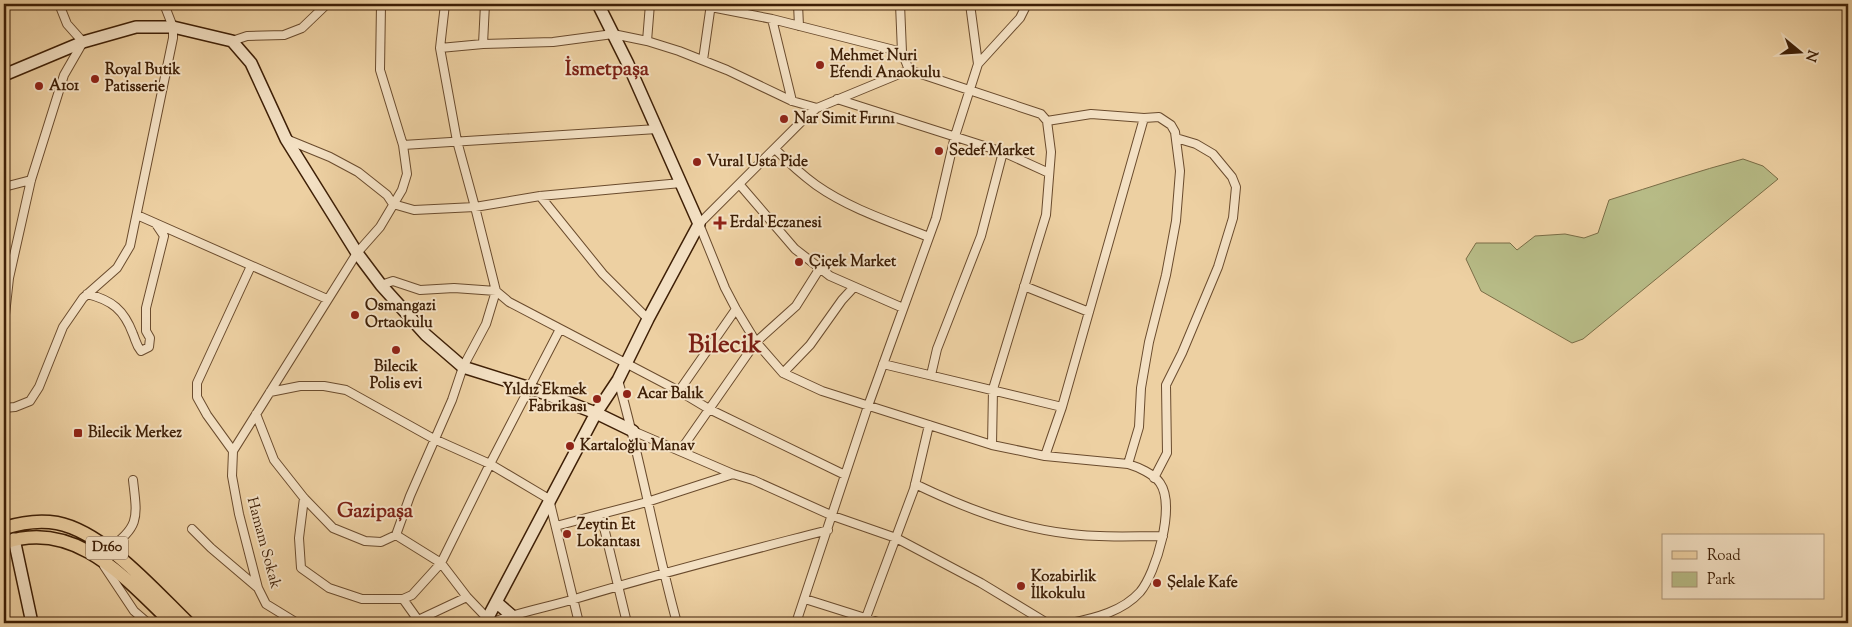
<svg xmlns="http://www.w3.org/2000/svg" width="1852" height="627" font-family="'Sorts Mill Goudy',serif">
  <rect width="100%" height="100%" fill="#edd0a2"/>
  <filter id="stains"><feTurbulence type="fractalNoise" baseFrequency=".004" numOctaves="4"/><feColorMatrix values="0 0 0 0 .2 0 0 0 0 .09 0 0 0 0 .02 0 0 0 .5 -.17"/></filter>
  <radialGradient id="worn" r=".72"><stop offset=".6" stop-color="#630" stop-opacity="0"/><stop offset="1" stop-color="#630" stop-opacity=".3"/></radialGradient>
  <path fill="#b7bb86" stroke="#7a6d46" d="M1743,159L1763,166L1778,179L1583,339L1572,343L1481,291L1466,259L1476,243H1510L1517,250L1535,236L1565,234L1584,238L1598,233L1609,200C1654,186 1698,171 1743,159Z"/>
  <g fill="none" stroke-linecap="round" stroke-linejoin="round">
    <defs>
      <path id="street" d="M445,4L440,48L457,141L475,207L496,291L509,302L679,391L709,409L845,475
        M798,4L799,26
        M900,4L902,52L909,70L1041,114L1047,121L1051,152L1046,215L993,389L992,445
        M711,7L772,19L902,52
        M772,19L792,101
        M232,41L247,36L284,35L302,28L327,4
        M647,41L650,4
        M483,44L485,4
        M440,48L483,44L553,42L613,34L647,41L679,51L727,70L792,101L817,108
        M703,60L711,4
        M978,64L1020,18L1027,4
        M909,70L817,108L806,117L699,224L725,288L736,309L756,342L783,373L822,391L992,445L1045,456L1128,464C1138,467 1154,474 1160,483C1176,506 1156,573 1140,592C1123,611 1096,618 1071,623
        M837,99L1003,152L1049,173
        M1047,121L1091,114L1144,118L1159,117L1171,125L1175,132L1180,171L1176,221L1166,275L1149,342L1141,388L1139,427L1128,464
        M286,139L330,157L358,172L387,195L393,204L414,210L475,207L540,196L681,183
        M403,145L657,129
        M775,149C788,162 801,174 816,185C850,209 891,222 929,237
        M740,185L795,249L830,276L903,308
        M4,187L31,180
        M540,196L603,274L648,319
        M137,215L327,299
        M1024,286L1089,312
        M87,294C112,300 124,310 133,334C136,341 136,345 141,351L149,347L150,338L146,331V308L164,236L156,224
        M4,324L9,278L31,180L64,75L83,42L67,24L59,4
        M883,364L1062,407
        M783,373L810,345L842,300L854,287
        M931,375L937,349L981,236L1003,152
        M618,380C641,460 655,543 677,623
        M679,391L736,309
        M270,392L300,386H324L346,390L434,439L490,464L549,499L579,623
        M4,408L15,407L30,401L39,387L63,327L83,298L117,268L130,246L173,38V27L164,4
        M256,414L274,460L304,498L333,528L365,541L381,542L396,535L410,496L452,400L463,367L486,324L496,291L454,288L420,290L393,281L381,285
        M633,431L733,474L753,480L833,516L896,538L981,583L1047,623
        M233,451L207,415L197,397V383L251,266
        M680,451L756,342L796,306L820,268
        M1045,456L1062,407L1144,118
        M1154,478L1167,453L1166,385L1182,353L1218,267L1233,218L1236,187L1232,177L1213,154L1196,144L1176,138
        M915,484C965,508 1016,528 1071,534C1101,538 1132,536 1163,536
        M304,498L299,538L301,568L329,588L362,599H403L412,595L441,563L490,464L560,329
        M601,515L627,623
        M556,526L647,502L733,474
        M192,529L211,548L258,588
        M396,535L441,563L467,597L488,619
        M108,549C141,527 137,516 133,480
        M104,566L134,611L148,623
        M403,599L418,620L467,597
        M805,599L881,623
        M297,623L266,604L258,588L239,514L232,476L233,451L357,253L380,227L402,190L407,174L403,145L380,70L381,4
        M490,623C519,612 549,607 578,598C661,573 744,552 828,530
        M774,623L797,622
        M796,623L868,406L936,218L955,136L978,64L970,4
        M864,623L914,489L929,425"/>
      <path id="secondary" d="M4,75L83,42L136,27H173L232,41L251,63L286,139L357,253L381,285L426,335L463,367L530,388L596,413L633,431
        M14,539L32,623
        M496,602L511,615L513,623
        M485,623L596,413L618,380L648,319L699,224L628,64L598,4"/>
      <path id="primary" d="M4,528C20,523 40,520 57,523C104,532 155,591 188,623
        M4,543C75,518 126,579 172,623"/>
    </defs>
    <use href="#street" stroke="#6a4b2d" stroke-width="10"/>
    <use href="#secondary" stroke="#3e1f06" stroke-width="14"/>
    <use href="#primary" stroke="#3e1f06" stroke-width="15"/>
    <use href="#street" stroke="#f3e0c3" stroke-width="8"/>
    <use href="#secondary" stroke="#f3e0c3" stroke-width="11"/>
    <use href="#primary" stroke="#edd0a2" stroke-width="12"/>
  </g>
  <g fill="#8f2418" stroke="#f3e0c3" stroke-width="2">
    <circle cx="820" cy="65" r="5"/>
    <circle cx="95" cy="79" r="5"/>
    <circle cx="39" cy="86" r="5"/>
    <circle cx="784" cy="119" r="5"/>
    <circle cx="939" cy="151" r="5"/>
    <circle cx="697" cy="162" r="5"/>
    <path d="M717.5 215.5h5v5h5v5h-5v5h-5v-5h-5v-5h5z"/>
    <circle cx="799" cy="262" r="5"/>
    <circle cx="355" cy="315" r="5"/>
    <circle cx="396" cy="350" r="5"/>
    <circle cx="627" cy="394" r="5"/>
    <circle cx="597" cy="399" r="5"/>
    <rect x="73" y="428" width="10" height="10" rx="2.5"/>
    <circle cx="570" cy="446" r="5"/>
    <circle cx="567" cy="534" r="5"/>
    <circle cx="1157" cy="583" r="5"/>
    <circle cx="1021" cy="586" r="5"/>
  </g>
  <g text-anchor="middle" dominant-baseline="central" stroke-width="4" stroke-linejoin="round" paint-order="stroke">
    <rect fill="#f3e0c3" stroke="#74593f" stroke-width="1" x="86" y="536.5" width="42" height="23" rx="4"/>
    <g font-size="14" font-weight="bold" fill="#3e1f06">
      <text x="107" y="548">D160</text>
    </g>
    <g font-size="15" font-weight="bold" fill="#3e1f06" stroke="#f3e0c3" text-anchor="start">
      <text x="830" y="56">Mehmet Nuri<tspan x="830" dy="17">Efendi Anaokulu</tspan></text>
      <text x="105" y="70">Royal Butik<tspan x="105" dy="17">Patisserie</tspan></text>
      <text x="49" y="86">A101</text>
      <text x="794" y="119">Nar Simit Fırını</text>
      <text x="949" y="151">Sedef Market</text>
      <text x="707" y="162">Vural Usta Pide</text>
      <text x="730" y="223">Erdal Eczanesi</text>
      <text x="809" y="262">Çiçek Market</text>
      <text x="365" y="306">Osmangazi<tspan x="365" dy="17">Ortaokulu</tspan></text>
      <text x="396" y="367" text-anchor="middle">Bilecik<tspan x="396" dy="17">Polis evi</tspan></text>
      <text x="587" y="390" text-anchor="end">Yıldız Ekmek<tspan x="587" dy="17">Fabrikası</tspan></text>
      <text x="637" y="394">Acar Balık</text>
      <text x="88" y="433">Bilecik Merkez</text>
      <text x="580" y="446">Kartaloğlu Manav</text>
      <text x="577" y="525">Zeytin Et<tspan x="577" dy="17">Lokantası</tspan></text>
      <text x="1031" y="577">Kozabirlik<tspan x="1031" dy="17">İlkokulu</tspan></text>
      <text x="1167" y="583">Şelale Kafe</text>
    </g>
    <g font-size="15" fill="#3e1f06" stroke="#f3e0c3">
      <text transform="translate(263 543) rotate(75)">Hamam Sokak</text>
    </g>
    <g font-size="20" font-weight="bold" fill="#7a1f14" stroke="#f3e0c3">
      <text x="607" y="70">İsmetpaşa</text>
      <text x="375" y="512">Gazipaşa</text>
    </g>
    <g font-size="25" font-weight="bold" fill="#7a1f14" stroke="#f3e0c3">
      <text x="725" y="346">Bilecik</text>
    </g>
  </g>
  <rect width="1852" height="627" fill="none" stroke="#edd0a2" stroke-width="20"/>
  <rect x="5" y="5" width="1842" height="617" fill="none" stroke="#3e1f06" stroke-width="2.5"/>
  <rect x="10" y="10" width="1832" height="607" fill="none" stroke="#3e1f06"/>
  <rect x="1662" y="534" width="162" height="65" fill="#f3e0c3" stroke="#ab9377"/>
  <rect x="1672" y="551" width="25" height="8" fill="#edd0a2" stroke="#ab9377"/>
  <text x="1707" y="560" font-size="15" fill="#3e1f06">Road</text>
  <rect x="1672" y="572" width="25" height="15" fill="#b7bb86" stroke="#ab9377"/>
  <text x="1707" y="584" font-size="15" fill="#3e1f06">Park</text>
  <g transform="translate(1800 52) rotate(108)" stroke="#f3e0c3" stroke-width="4" paint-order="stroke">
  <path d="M0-4L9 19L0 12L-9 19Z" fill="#3e1f06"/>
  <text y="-8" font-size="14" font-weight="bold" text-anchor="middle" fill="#3e1f06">N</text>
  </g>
  <rect width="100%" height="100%" filter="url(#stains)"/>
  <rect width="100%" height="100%" fill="url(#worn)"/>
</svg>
